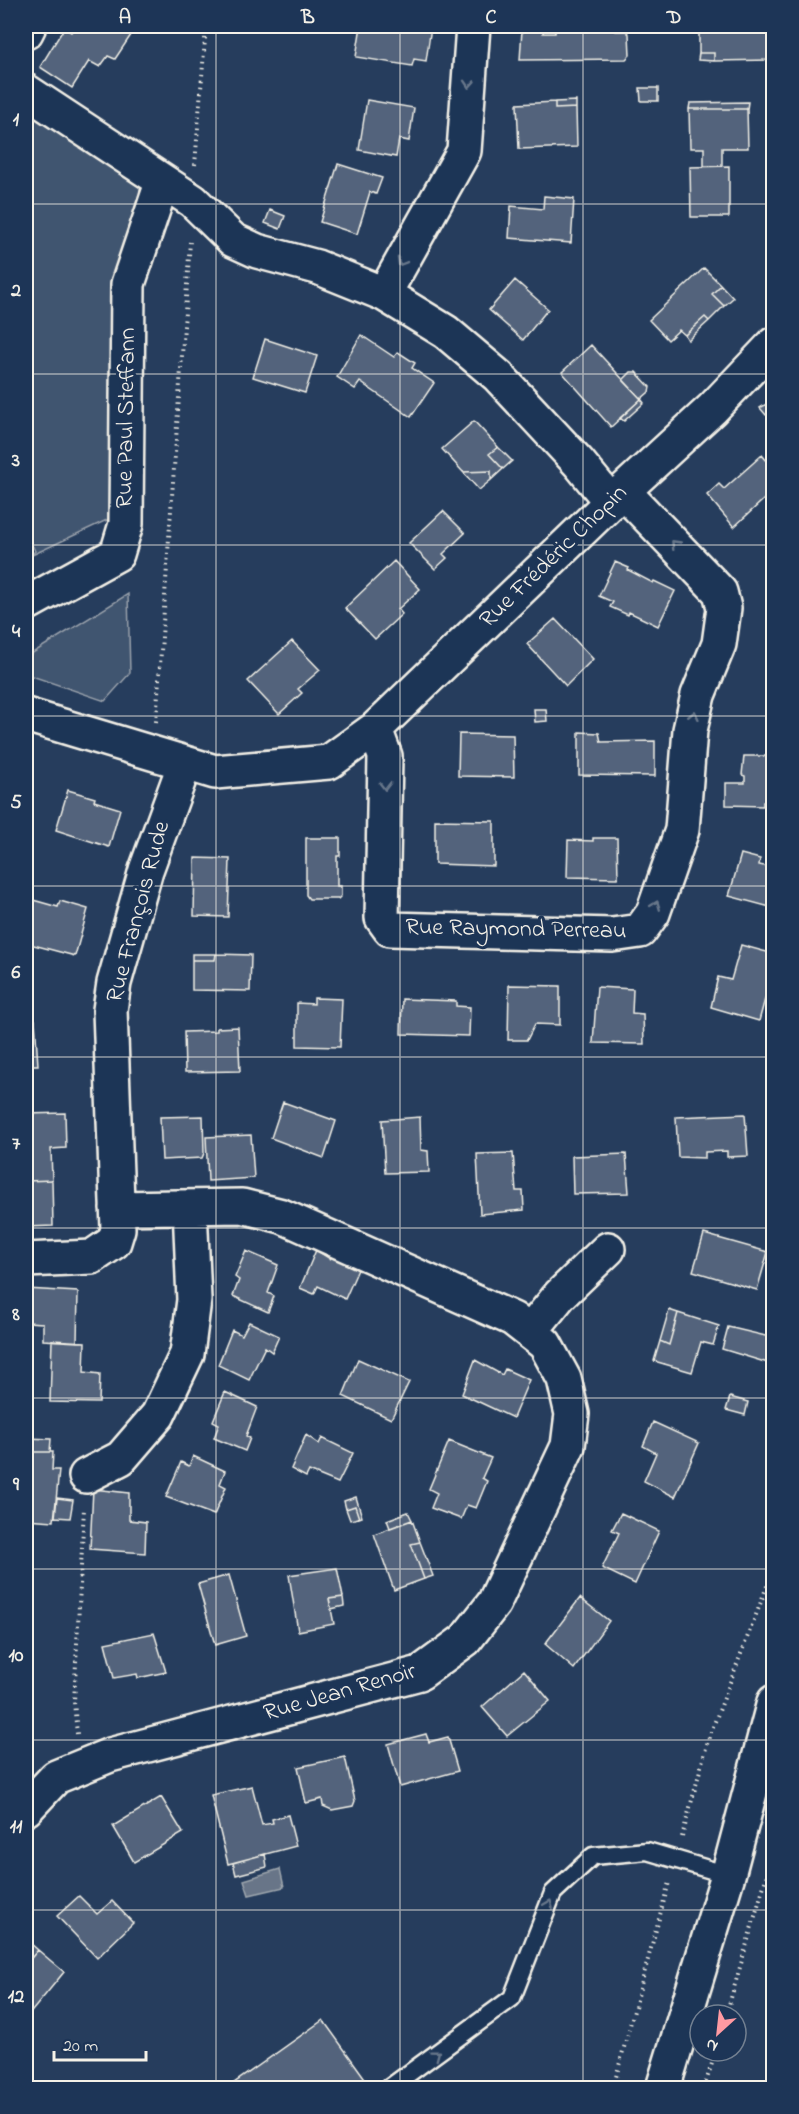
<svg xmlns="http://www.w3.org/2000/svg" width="799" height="2114" font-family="'Indie Flower',sans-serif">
  <rect width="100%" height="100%" fill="#263d5d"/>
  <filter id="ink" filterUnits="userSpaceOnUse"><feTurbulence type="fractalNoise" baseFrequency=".0167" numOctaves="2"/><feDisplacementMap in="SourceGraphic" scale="12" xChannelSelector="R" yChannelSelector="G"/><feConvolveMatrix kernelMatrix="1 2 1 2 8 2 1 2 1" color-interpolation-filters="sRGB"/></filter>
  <g filter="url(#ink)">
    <path fill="#40546f" stroke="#9aa2ac" stroke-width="1.5" d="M26,110L141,186L112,289L109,519L30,556L35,551L26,532Z
      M128,594L130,673L105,701L26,674V657Z"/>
    <path fill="#677588" stroke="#9fa7ae" stroke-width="1.5" d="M280,1869L284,1887L249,1895L244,1880Z"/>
    <path fill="#52647b" stroke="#f4f1e8" stroke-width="1.5" d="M75,26H137L115,59L108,56L100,67L89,61L72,88L40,67L64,28L71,32Z
      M361,26L431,27L426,61L414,59L412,66L356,57Z
      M555,26H616V31H626L629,34L630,55L626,59L520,60L522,30H543V33H555Z
      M699,26H772V60L714,61V53H699Z
      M699,53H714V61L698,60Z
      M640,88H658V101H641Z
      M367,100L414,108L409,141L399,139L396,157L359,150Z
      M576,101V108L555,109V102Z
      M555,102V109L576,108L577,147L519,149L517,104Z
      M748,102L747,109H689L690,103Z
      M689,109H747L748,148H722V166H704V148H690Z
      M338,164L382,178L376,194L370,192L357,234L320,222Z
      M729,166V217H691L690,167Z
      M544,196L574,199L571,243L509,238L511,206L543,209Z
      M270,210L285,216L280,229L265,223Z
      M704,268L721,285L712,294L724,306L709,321L705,317L685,335L679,330L668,340L649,320Z
      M515,280L548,309L523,340L489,310Z
      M721,285L733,298L724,306L712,294Z
      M705,317L709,321L688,340L685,335Z
      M361,335L394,357L398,352L415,363L412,368L434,383L411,417L360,382L355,389L337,377Z
      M265,339L317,356L305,393L253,377Z
      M591,345L641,399L611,427L562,372Z
      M631,372H636L650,387L649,392L641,399L623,380Z
      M641,399L644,403L624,421L620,418Z
      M773,400L774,409L766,415L760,408Z
      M474,421L498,447L489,454L503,469L491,480V471L463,472L442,449Z
      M498,447L512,461L503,469L489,454Z
      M762,455L774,469V490L734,527L707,495L719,484L724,489Z
      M491,471V480L479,490L463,472Z
      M443,511L465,533L443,554L447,558L435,569L409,543Z
      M394,561L420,589L398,609L402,614L375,639L345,608Z
      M615,562L629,568L628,570L653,583L654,581L675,591L658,626L629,612L628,615L610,607L613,602L599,596Z
      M555,619L593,659L566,686L527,644Z
      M292,641L320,670L298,689L302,693L279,714L248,681Z
      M534,709H546L547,721L535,722Z
      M579,732L599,733L601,742L655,741V776L579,775Z
      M459,734L513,735L514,777L458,776Z
      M744,756H774V802H763V806L726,805V783H745V776L742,775Z
      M68,790L95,798L94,801L120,809L109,847L56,830Z
      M435,820L494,821V866L435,864Z
      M306,838H340V856H337V886H341V896L338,899H309L306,895Z
      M593,838H617L618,878L567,877L568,840L593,841Z
      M741,854L760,859L759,865L774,868V908L729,896Z
      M195,858L230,859L228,917L194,916Z
      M26,898L58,907L60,901L88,909L75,956L26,943Z
      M741,945L774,954V966L759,1021L711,1007L718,977L731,980Z
      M192,954H216L215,960H192Z
      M216,954L251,955L250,991L192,990V960H215Z
      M509,985L560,986V1025L535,1024L527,1040H508Z
      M597,987L633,989L632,1013L643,1014L644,1044L593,1043Z
      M314,998L342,999L340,1047L297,1046V1003L314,1004Z
      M402,999L456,1001V1006L470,1007L469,1036L401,1034Z
      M26,1020H35L38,1065H26Z
      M238,1027L240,1071L185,1072L184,1032L217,1031V1028Z
      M283,1102L336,1121L324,1158L271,1138Z
      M65,1113L66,1148L51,1149L52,1180L26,1181V1114Z
      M745,1114L748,1156L727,1157V1151L705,1152V1158L678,1157L676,1117Z
      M203,1116L204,1153L202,1158L162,1160L160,1117Z
      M420,1117L421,1150L428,1151L429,1172L385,1173L382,1120Z
      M251,1135L254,1178L208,1181L206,1137Z
      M513,1153L516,1191H523L524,1210L480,1214L477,1154Z
      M626,1154L629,1193L573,1194L572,1156Z
      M52,1180L53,1226L26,1227V1181Z
      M704,1234L768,1252L757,1290L693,1271Z
      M316,1250L330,1259L333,1253L360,1265L345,1299L318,1286L314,1294L300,1288Z
      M246,1251L278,1265L268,1293L274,1296L268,1312L233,1296L239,1280L235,1277Z
      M26,1289L78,1292L77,1342L43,1340V1323L26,1322Z
      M669,1310L678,1313L669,1345L660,1341Z
      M678,1313L719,1326L713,1345L701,1342L692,1372L654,1361L660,1341L669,1345Z
      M249,1322L279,1336L272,1352L265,1347L249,1380L218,1365L232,1330L242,1335Z
      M728,1327L774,1338L768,1363L722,1349Z
      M52,1340L85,1342L84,1372L100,1374L99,1403L50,1402Z
      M358,1359L409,1382L391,1419L343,1396Z
      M475,1360L502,1375L505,1369L529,1380L513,1418L462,1394Z
      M225,1392L257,1407L246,1436L250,1438L245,1451L214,1438L219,1424L213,1421Z
      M730,1397L748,1402L745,1415L726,1410Z
      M653,1422L699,1443L675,1497L644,1481L656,1453L643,1446Z
      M306,1435L319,1444L322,1438L353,1453L338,1483L309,1471L306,1477L291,1469Z
      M26,1438L51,1439L50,1452H26Z
      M449,1441L491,1458L482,1478L487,1481L476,1508L467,1505L461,1519L431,1508L437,1493L429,1489Z
      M26,1452H53L52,1470H59L54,1521L26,1519Z
      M193,1456L225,1471L220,1484L226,1487L214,1515L166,1497L181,1462L189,1466Z
      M93,1489L129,1493V1520L146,1522L145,1553L90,1549Z
      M356,1497L362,1517L359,1518L355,1506L346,1509L344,1501Z
      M57,1498L73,1500L70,1518L55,1517Z
      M355,1506L359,1518L350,1520L346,1509Z
      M408,1512L412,1520L390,1528L387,1520Z
      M621,1513L659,1531L635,1584L602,1568L619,1533L612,1530Z
      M412,1520L420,1542L411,1544L424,1579L394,1590L374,1534Z
      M420,1542L433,1576L424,1579L411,1544Z
      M337,1568L343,1597L329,1599L334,1624L298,1631L289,1575Z
      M229,1575L246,1636L215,1645L198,1584Z
      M343,1597L344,1606L331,1609L329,1599Z
      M580,1598L609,1621L574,1669L545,1644Z
      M154,1633L166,1672L138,1678L137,1674L114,1678L105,1643Z
      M524,1670L550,1701L507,1736L482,1707Z
      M426,1734L429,1742L448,1737L458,1771L400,1787L388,1744Z
      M345,1757L355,1801L353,1806L332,1810L323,1806L322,1799L306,1803L298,1767Z
      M252,1786L262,1825L273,1823L272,1819L288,1815L296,1846L228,1864L211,1795Z
      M161,1797L183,1833L134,1862L113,1826Z
      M265,1854L267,1867L236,1875L233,1863Z
      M79,1896L97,1914L112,1901L133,1923L97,1958L57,1916Z
      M30,1943L38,1950L26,1964V1948Z
      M38,1950L64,1972L28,2016L26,2014V1964Z
      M323,2020L372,2088H227Z"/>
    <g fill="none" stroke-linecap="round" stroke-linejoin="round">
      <defs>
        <path id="lane" d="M389,2088L512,1998L553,1893L593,1856L647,1851L728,1875"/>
        <path id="street" d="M26,32L29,26
          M26,91L193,201L233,240L257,251L317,267L384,294L446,332L498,376L579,463L611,502
          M384,294L464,151L473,26
          M26,604L117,554L126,524L128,284L162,183
          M26,715L215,772L329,762L375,729L611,502L712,409L774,344
          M375,729L385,756L382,918L390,929L612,935L640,931L653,913L682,830L690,730L698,695L719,644L724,608L720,592L623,491
          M26,1260L92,1257L114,1242L118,1229L110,1010L114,983L146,870L185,763
          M530,1332L560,1295L608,1249
          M86,1476L121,1458L158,1415L187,1354L194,1300L190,1207
          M26,1809L56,1777L110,1755L420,1673L465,1640L494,1603L568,1446L572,1414L564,1379L545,1344L513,1319L282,1216L242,1206L117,1208
          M663,2088L728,1875L774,1702"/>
      </defs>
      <use href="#lane" stroke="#f4f1e8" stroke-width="21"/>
      <use href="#street" stroke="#f4f1e8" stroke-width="38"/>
      <path stroke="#f4f1e8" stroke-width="4" stroke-dasharray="1.5 4.5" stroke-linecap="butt" d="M195,165L206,26
        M156,722L190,242
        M77,1734L74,1702L84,1508
        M682,1837L709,1737L774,1568
        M726,2015L774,1851
        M613,2088L669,1882
        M704,2088L716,2051"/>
      <use href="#lane" stroke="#1d3557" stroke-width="16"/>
      <use href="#street" stroke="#1d3557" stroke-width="33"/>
    </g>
    <defs><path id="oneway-chevron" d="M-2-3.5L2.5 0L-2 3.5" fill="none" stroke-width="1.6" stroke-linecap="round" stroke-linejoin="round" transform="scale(1.5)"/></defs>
    <g stroke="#68778a">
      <use href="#oneway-chevron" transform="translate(469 84) rotate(94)"/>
      <use href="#oneway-chevron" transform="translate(401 262) rotate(120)"/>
      <use href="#oneway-chevron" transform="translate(675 544) rotate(-134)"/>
      <use href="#oneway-chevron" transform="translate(694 715) rotate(-77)"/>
      <use href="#oneway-chevron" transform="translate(385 786) rotate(90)"/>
      <use href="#oneway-chevron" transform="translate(656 905) rotate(-69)"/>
      <use href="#oneway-chevron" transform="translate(549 1904) rotate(-68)"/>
      <use href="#oneway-chevron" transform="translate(436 2054) rotate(-37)"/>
    </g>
  </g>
  <path fill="none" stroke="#f4f1e8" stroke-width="1.5" stroke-opacity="0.55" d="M216,26V2088M400,26V2088M583,26V2088M26,204H774M26,374H774M26,545H774M26,716H774M26,886H774M26,1057H774M26,1228H774M26,1398H774M26,1569H774M26,1740H774M26,1910H774"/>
  <g text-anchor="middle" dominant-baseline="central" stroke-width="6" stroke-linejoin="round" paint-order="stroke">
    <g font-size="24" fill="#f4f1e8" stroke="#1d3557">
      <text transform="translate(127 418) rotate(-89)">Rue Paul Steffann</text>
      <text transform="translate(554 557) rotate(-44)">Rue Frédéric Chopin</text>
      <text transform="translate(139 912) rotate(-75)">Rue François Rude</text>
      <text transform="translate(516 930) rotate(1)">Rue Raymond Perreau</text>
      <text transform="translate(340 1693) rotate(-16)">Rue Jean Renoir</text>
    </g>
  </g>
  <rect width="799" height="2114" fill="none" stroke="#1d3557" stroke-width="66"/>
  <g transform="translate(718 2033) rotate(207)"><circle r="28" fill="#1d3557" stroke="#738091" stroke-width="1.5"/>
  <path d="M0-4.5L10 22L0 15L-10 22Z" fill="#ff9aa2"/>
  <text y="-9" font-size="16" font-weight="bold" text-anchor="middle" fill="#f4f1e8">N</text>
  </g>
  <path d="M54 2051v9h92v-9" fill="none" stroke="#f4f1e8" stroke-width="3"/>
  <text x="63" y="2051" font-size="18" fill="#f4f1e8" stroke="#1d3557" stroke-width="4.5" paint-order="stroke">20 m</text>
  <rect x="33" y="33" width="733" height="2048" fill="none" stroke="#f4f1e8" stroke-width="2"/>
  <g font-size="20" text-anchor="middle" font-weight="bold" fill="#f4f1e8">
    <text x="125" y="23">A</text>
    <text x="308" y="23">B</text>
    <text x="491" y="23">C</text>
    <text x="674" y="23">D</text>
    <text x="16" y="125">1</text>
    <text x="16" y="296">2</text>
    <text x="16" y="466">3</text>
    <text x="16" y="637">4</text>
    <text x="16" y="808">5</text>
    <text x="16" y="978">6</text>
    <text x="16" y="1149">7</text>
    <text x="16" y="1320">8</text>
    <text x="16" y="1490">9</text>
    <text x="16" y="1661">10</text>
    <text x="16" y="1832">11</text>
    <text x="16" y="2002">12</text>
  </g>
</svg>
